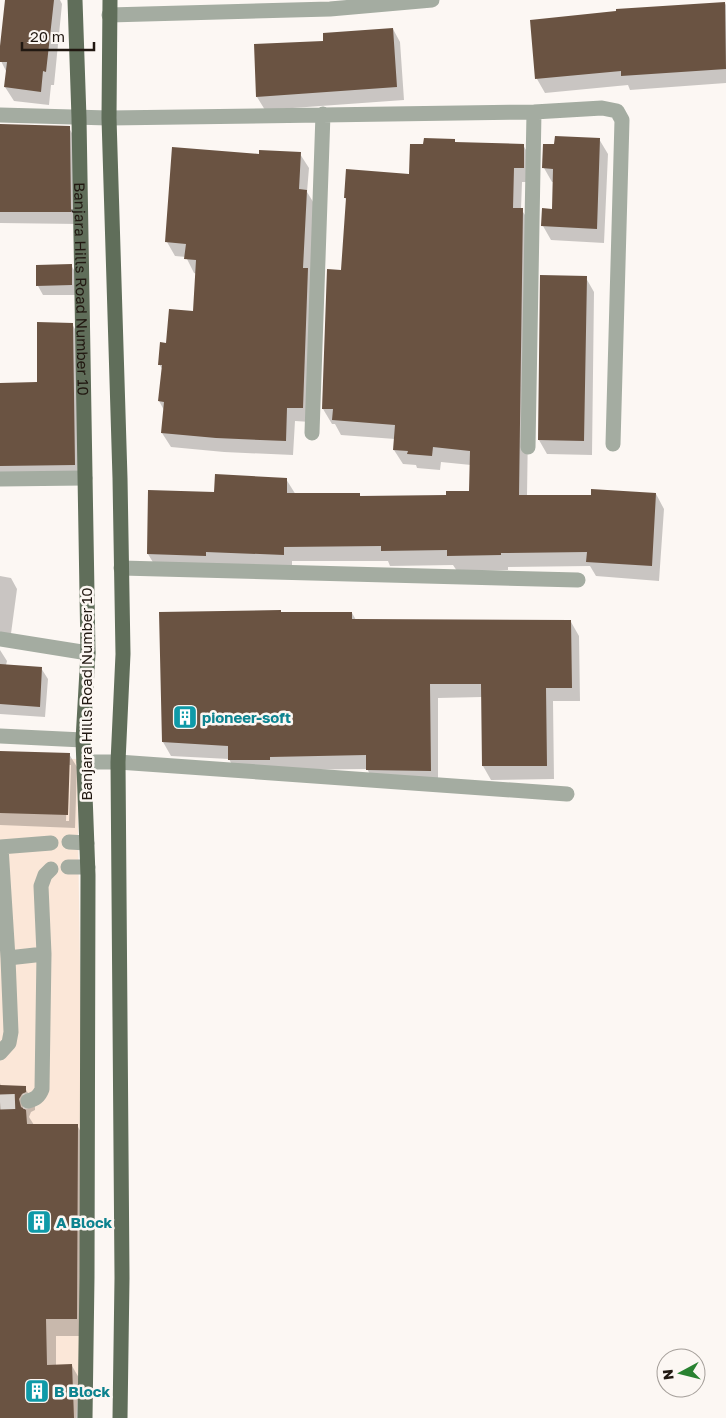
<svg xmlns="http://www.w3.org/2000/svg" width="726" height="1418" font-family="'Golos Text',sans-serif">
  <rect width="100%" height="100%" fill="#fcf7f3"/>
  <path fill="#fbe7d8" d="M0,757L77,759L85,1313L76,1418H0Z"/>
  <path fill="#0003" fill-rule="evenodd" d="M6,0H60L62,4L54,85H51L49,105L14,101L5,87L7,73L0,59Z
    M725,3L726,5V83L630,90L628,85L545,93L537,79L531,21Z
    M393,29L400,42L404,100L265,110L257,97L325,42Z
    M0,125L69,128L76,140L78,224L0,223Z
    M599,139L608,154L604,243L551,240L543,226L553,210L554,182H552L544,168L556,145Z
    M454,140L456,144L523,145L532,160V182H522L521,209L531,224L527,496L656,494L664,509L659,581L596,576L590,566L508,567V570L457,571L453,565L390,566L388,561H292V570L157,569L148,554L215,494L286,479L296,495L359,494L361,497H448L470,492L471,465L441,462L440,470L417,468L416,465L403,464L394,450L395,439L341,435L335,424H332L323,409L342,271L347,200L345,198L410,175L424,145Z
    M300,154L309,168L307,192L315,205L311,422L295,421L293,455L224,452L171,447L162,433L164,410L159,401L163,370L159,364L167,344L194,312L197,274L194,273L186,257L175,256L167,242L260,155Z
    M71,265L77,275V295H43L38,286Z
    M586,278L594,292L592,455L547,454L539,440Z
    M72,324L79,336L81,476H0V384H38Z
    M0,576L11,578L17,589L10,641L0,643Z
    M352,613L356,620L571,622L579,636L580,701H553L554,779L491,780L483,766L482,697L438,698V784H376L367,769L277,770L237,774L229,759L171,756L163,742L282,614Z
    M0,650L7,661L6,665L41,668L48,679L45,717L0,714V717Z
    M0,752L69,754L77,767L75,828L0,825ZM68,765H71L69,821H66Z
    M0,1083L1,1086L25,1088L35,1105V1110L31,1112L29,1117L34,1125H77L87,1143L86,1336H56V1366H72L82,1383L83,1418H0Z"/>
  <path fill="#6a5342" d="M5,0H54L46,72L43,71L41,92L4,87L7,62H0V46Z
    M725,2L726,69L621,76V71L535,79L530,20L616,11V9Z
    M393,28L397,87L256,97L254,44L323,41V33Z
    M0,124L70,126L71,212H0Z
    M555,136L600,138L597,229L541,226L542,208L552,209L553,169L542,168L543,144H554Z
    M424,138L455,139V142L524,144V168H514L513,208H523L519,495H591V489L656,493L652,566L586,562L587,552L501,553V555L447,556V550L381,551V546L284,547V555L206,552V556L147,554L148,490L214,492L215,474L287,478V493H360V496L446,495V491H469L470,451L433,447L432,456L407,454L408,451L393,450L395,425L332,420L333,409H322L327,269L341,270L346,198H344L346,169L409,174L410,144H423Z
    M172,147L259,154V150L301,152L299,189L307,190L303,268H308L303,408H287L286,441L216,438L161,433L164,402L158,401L162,365H158L160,342L166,343L169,309L193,311L196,260L184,259L186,244L165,242Z
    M72,264V285L36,286V265Z
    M540,275L587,276L584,441L538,440Z
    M37,322L73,323L75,465L0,466V383L37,382Z
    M281,610V612H352V619L571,620L572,688H546L547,766H482L481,684H430L431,771L366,770V755L270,757V760H228V746L162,742L159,612Z
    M0,664L42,667L40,707L0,704Z
    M0,751L70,753L68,815L0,813Z
    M0,1085L26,1086V1092L22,1094L19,1099L21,1107L26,1110L27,1124H78L77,1319H46L47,1365L72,1364L74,1418H0Z"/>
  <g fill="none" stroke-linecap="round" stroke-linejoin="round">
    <path stroke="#dbd6d1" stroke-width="15" stroke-dasharray="15 8" stroke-linecap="butt" d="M0,1102L28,1101"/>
    <path stroke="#a4aca1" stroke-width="15" d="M109,15L330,9L432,0
      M0,115L109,118L534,112L602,108L617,111L622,120L613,444
      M312,433L323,114
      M528,447L534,112
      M0,479L85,478
      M121,568L578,580
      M0,639L88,653
      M0,736L83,740
      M84,762H118L567,794
      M69,842L87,843
      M0,847L51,843
      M1,847L8,958
      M68,867H88
      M0,1053L9,1043L11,1032L8,958L44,954
      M28,1101C35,1099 39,1097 42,1089L44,954L41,886L45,875L51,869"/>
    <g stroke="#606e5a" stroke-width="15">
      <path id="s1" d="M75,0L79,118L88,653L83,740L88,875L87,1277L85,1418"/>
      <path d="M110,0L109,118L120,478L123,654L118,762L122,1278L120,1418"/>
    </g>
  </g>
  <defs>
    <symbol id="building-square" viewBox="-11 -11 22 22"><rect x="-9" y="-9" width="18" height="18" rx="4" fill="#0f9aa8" stroke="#fcf7f3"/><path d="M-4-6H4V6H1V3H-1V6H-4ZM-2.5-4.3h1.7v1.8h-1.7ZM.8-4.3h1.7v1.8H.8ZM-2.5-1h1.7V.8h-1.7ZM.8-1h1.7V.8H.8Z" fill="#fff"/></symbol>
  </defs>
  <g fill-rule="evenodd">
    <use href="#building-square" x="171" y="703" width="28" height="28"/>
    <use href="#building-square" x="25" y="1208" width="28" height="28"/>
    <use href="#building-square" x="23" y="1377" width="28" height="28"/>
  </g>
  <g text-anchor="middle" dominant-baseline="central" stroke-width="5" stroke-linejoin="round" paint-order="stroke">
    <g font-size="15" fill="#211811" stroke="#fcf7f3">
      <text stroke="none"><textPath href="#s1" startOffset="289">Banjara Hills Road Number 10</textPath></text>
      <text transform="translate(86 694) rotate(-90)">Banjara Hills Road Number 10</text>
    </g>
    <g font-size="15" font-weight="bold" fill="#0d838f" stroke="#fcf7f3" text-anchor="start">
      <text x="202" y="717">pioneer-soft</text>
      <text x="56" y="1222">A Block</text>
      <text x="54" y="1391">B Block</text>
    </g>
  </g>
  <g transform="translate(681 1373) rotate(263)"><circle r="24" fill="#fcf7f3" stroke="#a49e99"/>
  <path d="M0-4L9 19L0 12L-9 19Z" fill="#298231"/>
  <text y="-8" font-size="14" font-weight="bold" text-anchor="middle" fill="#211811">N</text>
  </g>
  <path d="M22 42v8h72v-8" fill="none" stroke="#211811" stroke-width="2.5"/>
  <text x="30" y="42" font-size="15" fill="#211811" stroke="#fcf7f3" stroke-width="4" paint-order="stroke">20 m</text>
</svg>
